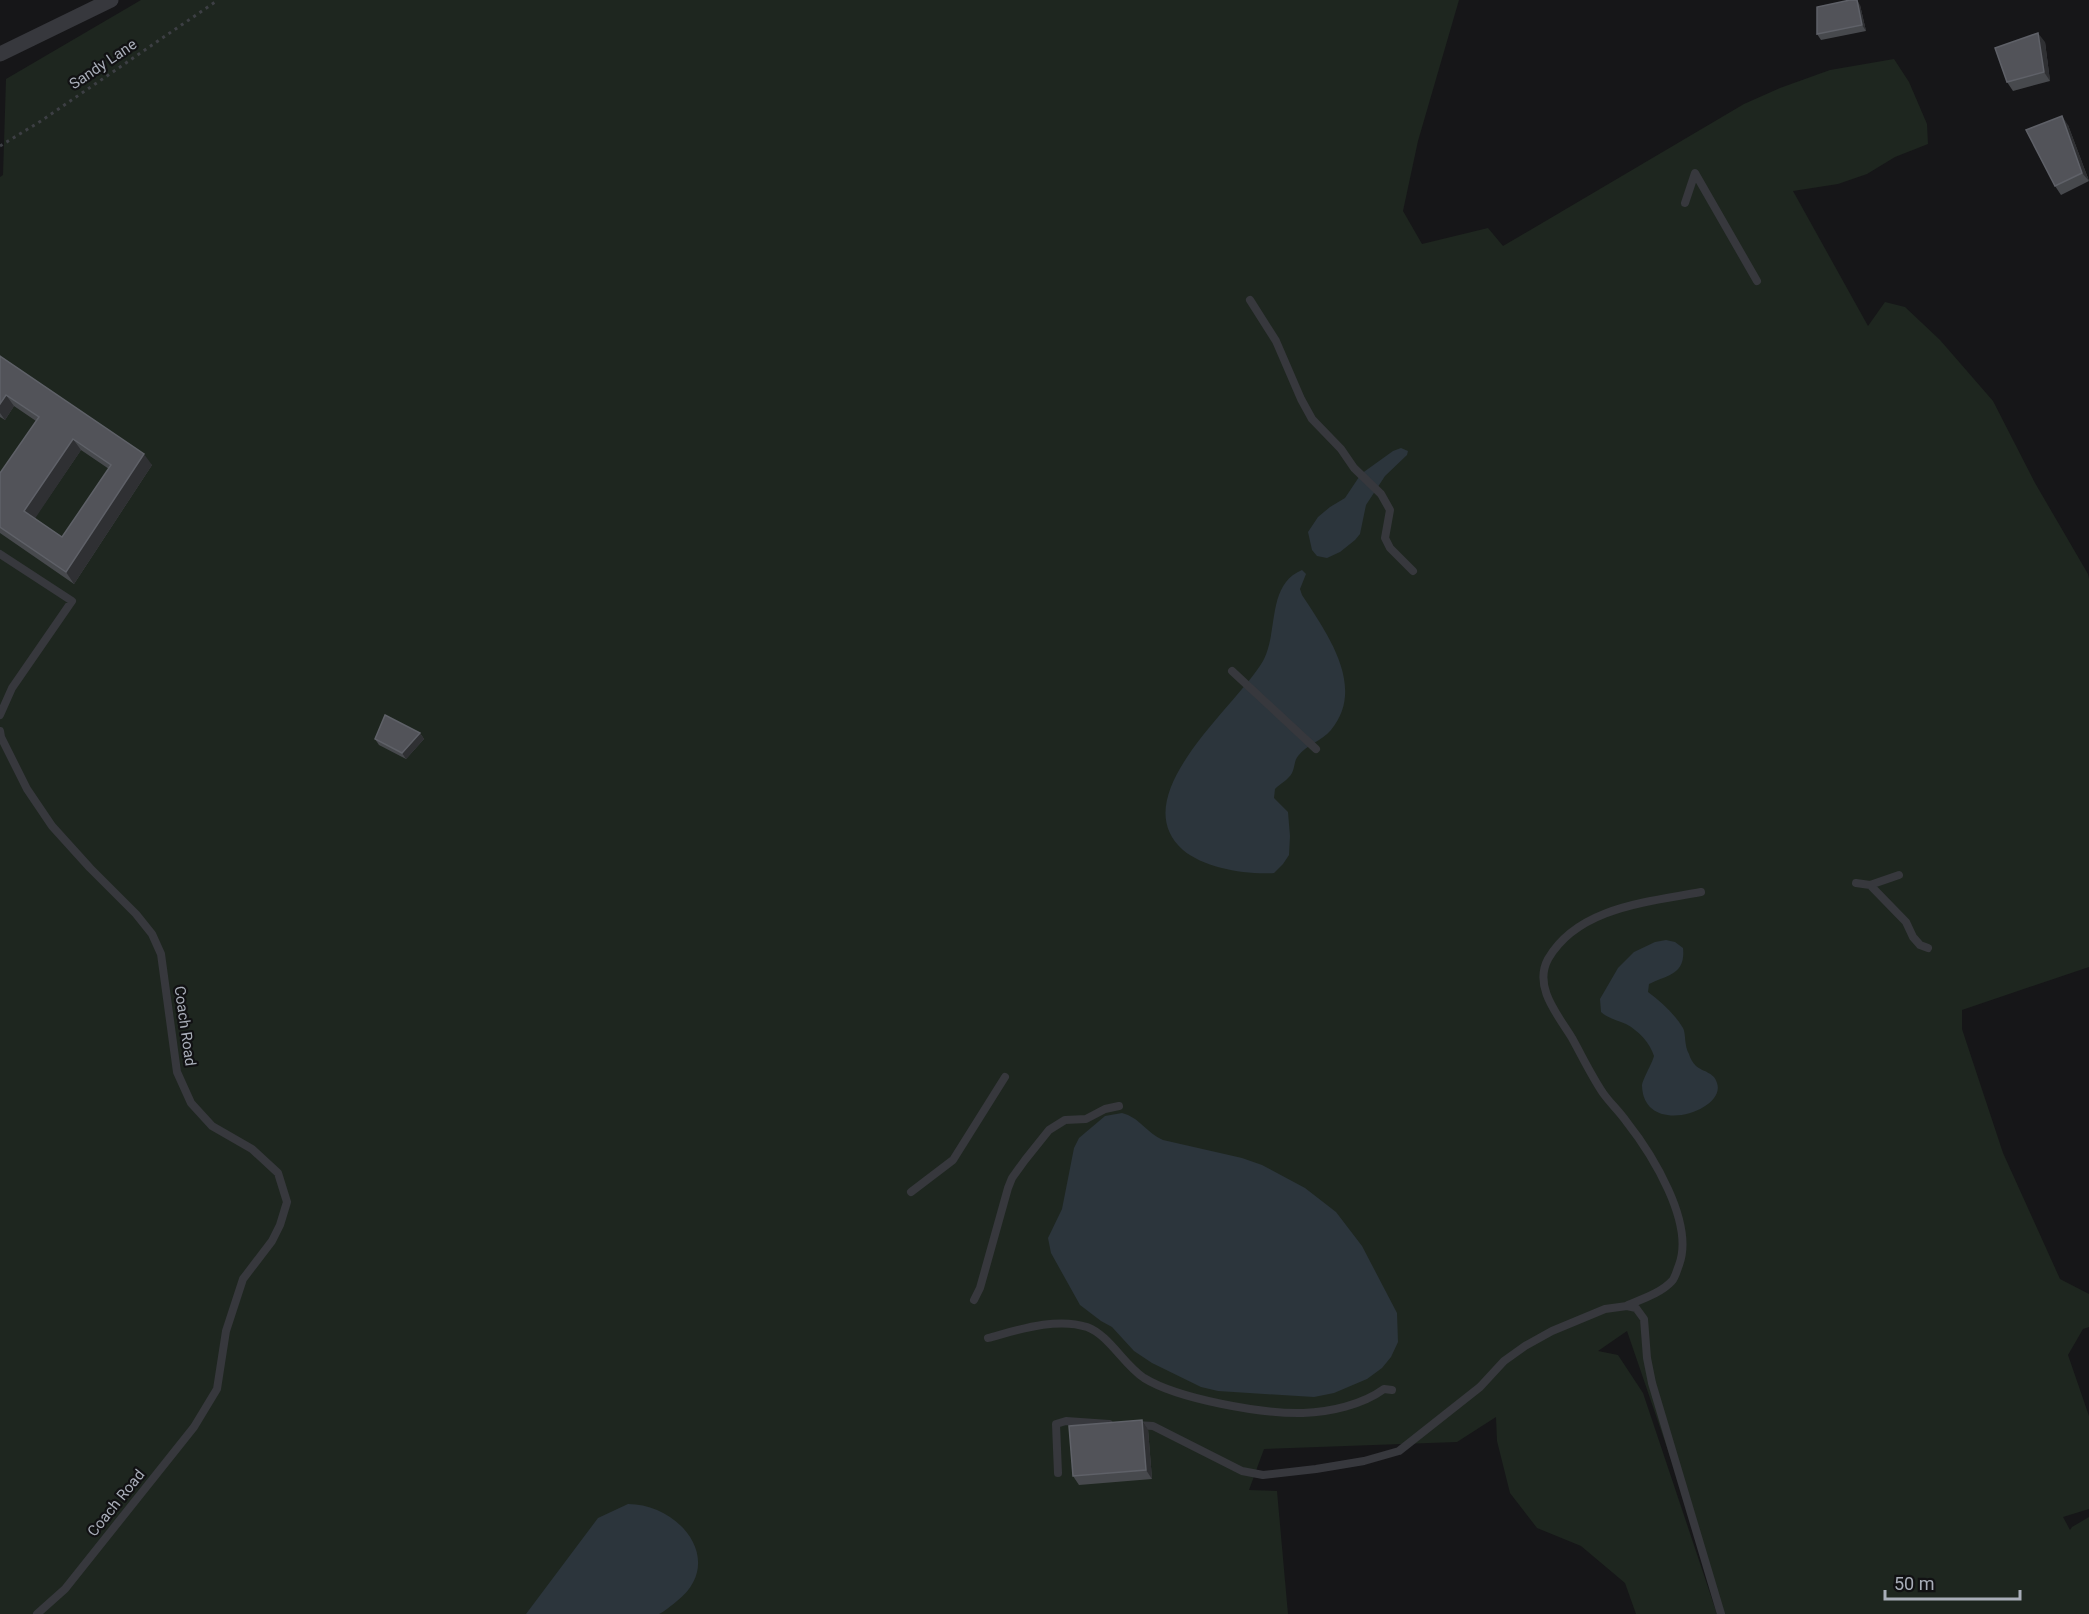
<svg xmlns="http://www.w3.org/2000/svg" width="2089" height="1614" font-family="Roboto,sans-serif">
  <rect width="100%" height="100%" fill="#161618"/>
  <path fill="#1e261f" d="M141,0H1459L1418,141L1403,211L1422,244L1488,228L1503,246L1744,104L1780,88L1830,70L1894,59L1909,82L1927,124L1928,144L1895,157L1867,174L1838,184L1793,191L1868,326L1885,302L1905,307L1940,340L1993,401L2035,483L2088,574L2089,579V967L1962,1010V1029L2003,1153L2060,1279L2089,1294V1327L2083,1329L2068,1355L2089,1416V1509L2063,1517L2070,1530L2072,1527L2089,1517V1614H1724L1627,1331L1598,1351L1618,1355L1643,1393L1717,1614H1636L1625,1583L1581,1546L1537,1528L1510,1493L1497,1441L1496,1417L1457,1442L1264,1449L1249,1490L1277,1491L1288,1614H0V177L3,175L6,79Z"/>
  <path fill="#2c353c" d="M1401,448L1408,451L1407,455L1385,476L1366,505L1360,534L1355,540L1340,552L1327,558L1317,556L1312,550L1308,532L1318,517L1330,507L1345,498L1361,474L1393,451Z
    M1302,570L1306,574L1300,589L1302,595C1326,632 1367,687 1331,730C1322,741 1307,744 1298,756C1294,761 1295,767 1292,773C1289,779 1280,784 1275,789L1274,798L1288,812L1290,836L1289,855L1283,864L1274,873C1247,875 1204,868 1183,850C1122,796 1238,705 1263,661C1279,632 1266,585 1302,570Z
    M1666,940L1675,942L1683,948C1686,975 1666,975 1649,984L1648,992C1661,1002 1674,1013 1683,1028C1686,1033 1684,1046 1689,1054C1690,1058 1693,1063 1696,1066C1703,1072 1714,1072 1717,1083C1727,1111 1644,1138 1642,1086C1642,1080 1652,1064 1654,1056C1650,1043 1639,1031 1626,1024C1617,1020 1609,1019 1601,1012L1600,999L1618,968L1634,952L1655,942Z
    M1122,1113C1139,1117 1147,1133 1163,1140L1242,1158L1262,1165L1305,1188L1336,1212L1362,1246L1397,1313L1398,1342L1391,1357L1382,1368L1367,1379L1334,1393L1314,1397L1218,1391L1201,1387L1152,1363L1134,1351L1112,1327L1101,1321L1080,1305L1051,1253L1048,1238L1062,1209L1074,1148L1079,1138L1105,1116Z
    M628,1504C679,1504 727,1561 677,1601C672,1605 664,1612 659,1614C650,1614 635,1614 626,1614C593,1614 559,1614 526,1614L598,1518Z"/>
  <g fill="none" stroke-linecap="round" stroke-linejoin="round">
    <path stroke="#3d3f44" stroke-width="3" stroke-dasharray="3 4.5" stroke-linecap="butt" d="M0,146L41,121L218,0"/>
    <path stroke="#37383d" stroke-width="8" d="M1685,203L1695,173L1757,281
      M1250,300L1276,341L1301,399L1312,419L1341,449L1354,468L1381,494L1390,510L1385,538L1390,548L1413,571
      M0,554L72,601L12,688L0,715
      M1232,671L1316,749
      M0,731L1,737L27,789L52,826L90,868L136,914L152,934L161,954L177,1072L191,1103L212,1126L252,1149L278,1173L287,1202L280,1225L272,1241L243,1279L226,1331L217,1389L194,1427L65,1589L37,1614
      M1856,883L1870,885L1906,922L1913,937L1920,945L1928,948
      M1870,885L1899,875
      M911,1192L953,1160L1005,1077
      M974,1300L980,1288L1008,1188L1012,1178L1025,1160L1049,1130L1065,1120L1086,1119L1105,1109L1119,1106
      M1628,1305C1642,1299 1661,1293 1672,1281C1675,1278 1677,1270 1679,1265C1695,1223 1652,1154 1626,1121C1619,1111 1610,1103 1603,1093C1591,1075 1582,1056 1572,1038C1558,1015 1533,987 1548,959C1578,907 1648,902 1701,892
      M988,1338C1018,1330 1056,1317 1087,1327C1109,1335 1124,1365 1144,1378C1178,1399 1262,1414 1303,1413C1330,1412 1362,1405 1384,1389L1392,1390
      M1136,1425L1153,1426L1242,1471L1263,1475L1316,1469L1364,1461L1399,1451L1480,1387L1504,1361L1525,1346L1552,1331L1605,1309L1627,1306L1636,1308L1644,1319L1647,1358L1652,1383L1721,1614
      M1058,1473L1056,1424L1066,1421L1109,1424"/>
    <path stroke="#37383d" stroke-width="15" d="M0,54L111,0"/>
  </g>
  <path fill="#47494d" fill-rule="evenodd" d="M1860,5L1866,31L1821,40L1817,34Z
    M2045,42L2050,81L2013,91L2007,82Z
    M2068,125L2089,181L2061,195L2055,186Z
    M0,357L152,465L74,584L0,533V473L36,421L14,406L5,420L0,417ZM81,450L109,469L62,537L34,519Z
    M420,733L424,739L406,759L379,745L375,739Z
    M1142,1420L1148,1429L1152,1479L1079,1485L1073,1476Z"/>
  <path fill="#2f3033" d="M1857,0L1860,5L1866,31L1862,25Z
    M2038,33L2045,42L2050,81L2044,72Z
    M2062,116L2068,125L2089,181L2082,173Z
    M6,395L14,406L5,420L0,413V404Z
    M73,439L81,450L32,523L24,511Z
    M144,454L152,465L74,584L66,572Z
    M420,733L424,739L406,759L402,753Z
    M1142,1420L1148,1429L1152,1479L1146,1470Z"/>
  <path fill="#525359" stroke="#5f6168" stroke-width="1.5" fill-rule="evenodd" d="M1850,0H1857L1862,25L1817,34V7Z
    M2038,33L2044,72L2007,82L1995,48Z
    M2062,116L2082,173L2055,186L2026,130Z
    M0,356L144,454L66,572L0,527V473L39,417L6,395L0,404ZM73,439L111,465L62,537L24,511Z
    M385,715L420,733L402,753L375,739Z
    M1142,1420L1146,1470L1073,1476L1069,1426Z"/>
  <g text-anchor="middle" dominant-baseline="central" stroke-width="4.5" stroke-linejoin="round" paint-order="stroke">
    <g font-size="15" fill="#a8adb8" stroke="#111113">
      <text transform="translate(103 64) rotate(-34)">Sandy Lane</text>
      <text transform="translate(185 1026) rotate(82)">Coach Road</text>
      <text transform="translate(116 1503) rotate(-51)">Coach Road</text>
    </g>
  </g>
  <path d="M1885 1590v9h135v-9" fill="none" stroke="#a8adb8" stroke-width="3"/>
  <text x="1894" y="1590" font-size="18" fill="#a8adb8" stroke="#111113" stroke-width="4.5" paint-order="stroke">50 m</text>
</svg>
